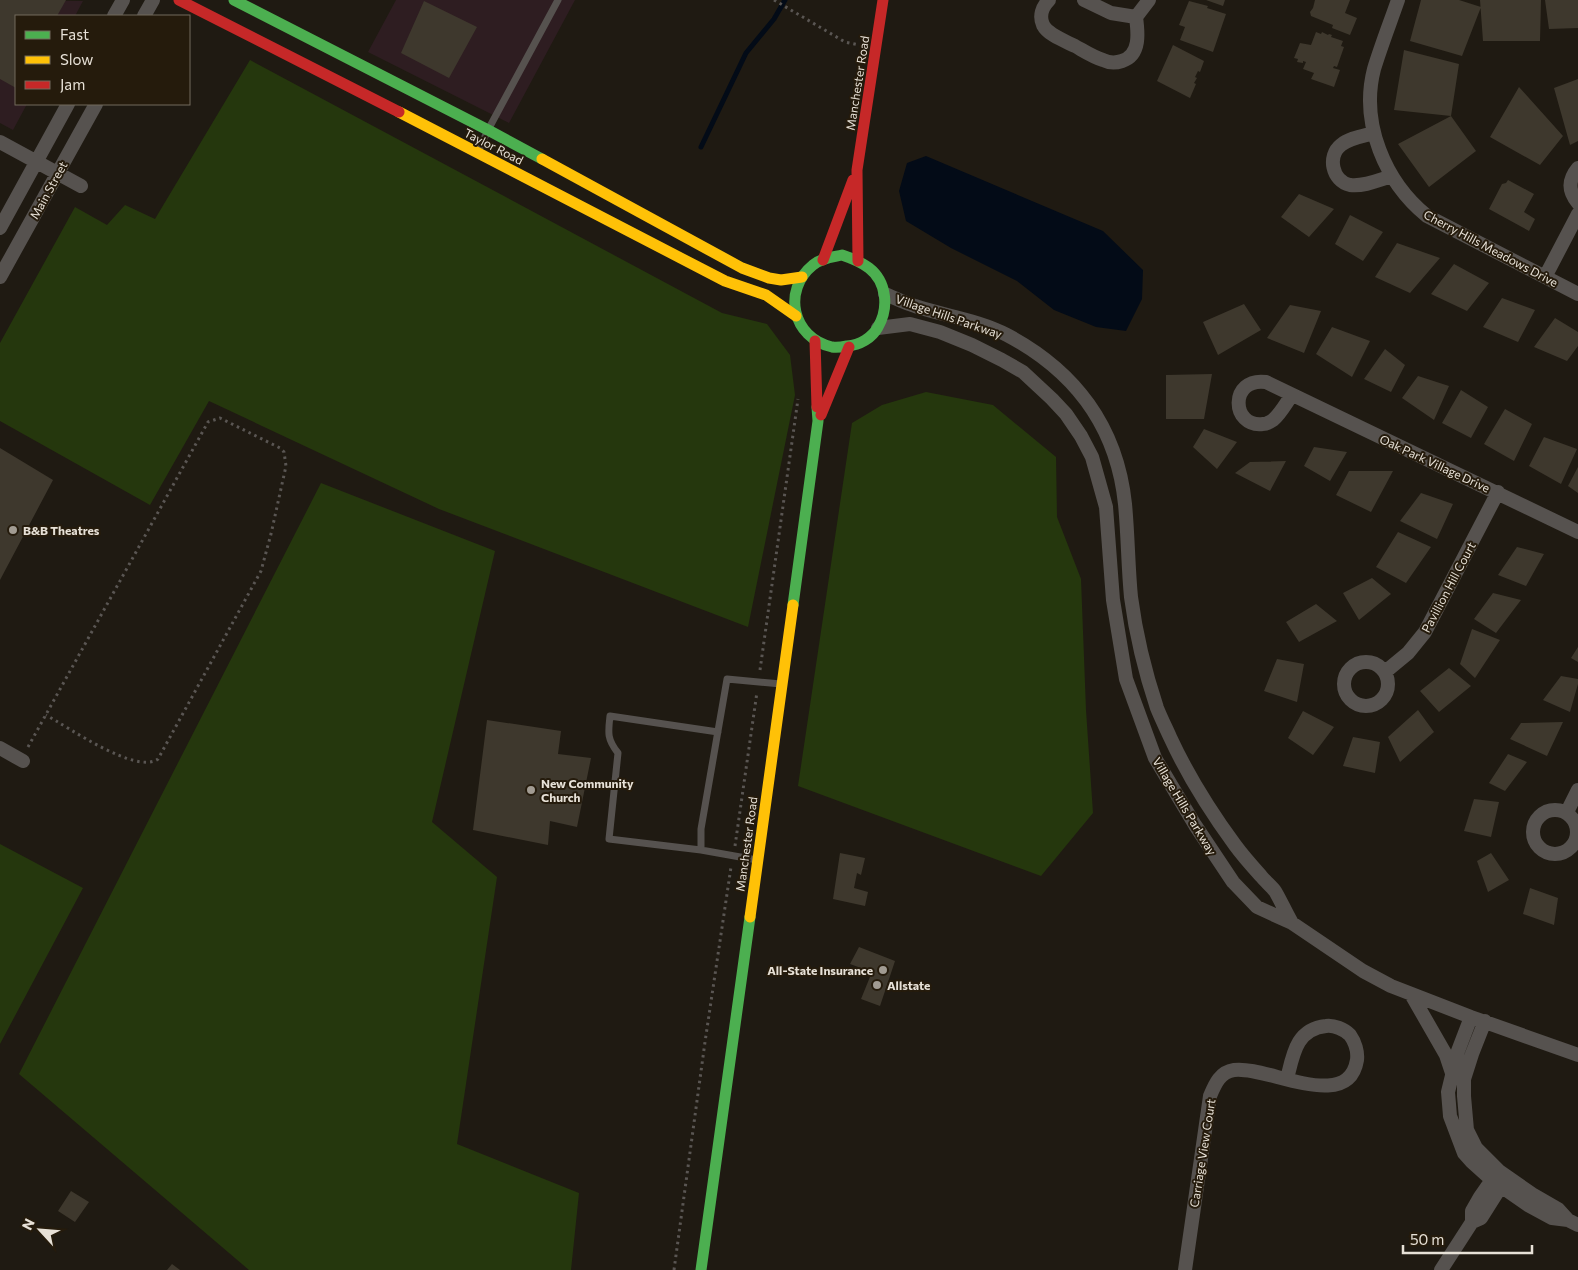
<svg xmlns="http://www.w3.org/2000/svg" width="1578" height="1270" font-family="Commissioner,sans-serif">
  <rect width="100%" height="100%" fill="#1f1a12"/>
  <path fill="#2e1d21" d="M0,0L83,1L75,16H16V104H27L13,130L0,123Z
    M396,0H575L509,123L368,52Z"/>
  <path fill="#25370d" d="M250,60L722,313L767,324L790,355L795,395L748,627L439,509L209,401L150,505L0,421V343L75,207L107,225L125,205L155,219Z
    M926,392L993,405L1056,457L1057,517L1081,579L1086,710L1093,813L1041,876L798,786L852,423L882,405Z
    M321,483L495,551L432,822L497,877L457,1144L579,1193L571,1270H249L19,1074Z
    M0,844L83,888L0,1044Z"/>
  <path fill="#030b17" d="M926,156L1103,231L1143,270L1142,299L1126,331L1096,327L1054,310L1017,281L951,248L906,221L899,191L907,163Z"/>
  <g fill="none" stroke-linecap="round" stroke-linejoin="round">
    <path stroke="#030b17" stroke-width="5" d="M701,147L746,53L774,19L785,0"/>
  </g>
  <path fill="#3e382d" d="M0,0H66L57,16H16V88L0,79Z
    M1206,0H1225L1223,6Z
    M1315,0H1350L1345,13L1357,18L1350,35L1332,28L1333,25L1311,16L1310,12L1313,8Z
    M1421,0H1459L1481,7L1462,56L1410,41Z
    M1480,0H1541L1540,41H1483Z
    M1545,0H1578V28L1549,29Z
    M424,1L477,27L449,78L401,53Z
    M1189,1L1208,6L1207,8L1226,14L1213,52L1180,40L1185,27L1179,25Z
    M1316,32L1321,34L1322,32L1328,35L1329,34L1332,35L1331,37L1343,41L1341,46L1344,47L1337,67L1334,66L1333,68L1340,70L1334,87L1311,79L1314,73L1303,69L1306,62L1303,61V63L1297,62L1298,59L1294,58L1300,43L1311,45Z
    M1173,45L1204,61L1200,72L1198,71L1195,77L1197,78L1194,83L1196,84L1190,98L1157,81Z
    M1404,50L1459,64L1451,116L1394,110Z
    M1578,79V141L1570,145L1554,88Z
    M1519,87L1563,136L1540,165L1490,137Z
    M1451,116L1476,151L1429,187L1398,144Z
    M1508,180L1534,194L1524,212L1535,219L1529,231L1489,209L1502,184L1506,183Z
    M1299,194L1334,209L1309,237L1281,217Z
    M1350,215L1383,232L1363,261L1335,244Z
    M1397,243L1440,258L1410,293L1375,277Z
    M1454,264L1489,283L1467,311L1431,294Z
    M1502,298L1535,310L1518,342L1483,327Z
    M1244,304L1261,330L1218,355L1203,322Z
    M1290,305L1321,311L1304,353L1267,338Z
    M1555,318L1578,332V346L1567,361L1534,347Z
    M1332,327L1370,341L1352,377L1316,354Z
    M1385,349L1405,365L1391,392L1364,379Z
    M1212,374L1204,419H1166V375Z
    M1418,376L1449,386L1434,420L1402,398Z
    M1461,390L1488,407L1471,438L1442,423Z
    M1505,409L1532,424L1514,461L1484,444Z
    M1204,429L1237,442L1217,469L1193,447Z
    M1544,437L1577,449L1561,484L1529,466Z
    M1314,447L1347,452L1330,481L1304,466Z
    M0,448L53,480L0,580Z
    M1286,461L1270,491L1235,473L1250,462Z
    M1578,467V493L1568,486Z
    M1349,471H1393L1371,512L1336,495Z
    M1421,493L1453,504L1437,539L1400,521Z
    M1398,532L1431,547L1406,583L1376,567Z
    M1517,547L1544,554L1526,586L1498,575Z
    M1372,578L1391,594L1359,620L1343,593Z
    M1493,593L1521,600L1496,633L1474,619Z
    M1316,604L1337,621L1299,642L1286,622Z
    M1472,629L1500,640L1475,678L1460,664Z
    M1578,647V662L1571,658Z
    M1277,659L1304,664L1297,702L1264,691Z
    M1449,668L1471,686L1439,712L1420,691Z
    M1561,676L1578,679V684L1570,712L1543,700Z
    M1418,710L1434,732L1400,762L1388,737Z
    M1303,711L1334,727L1313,755L1288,738Z
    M487,720L561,731L558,754L591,758L577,827L550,821L548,845L473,830Z
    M1563,722L1547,756L1510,739L1521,723Z
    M1353,737L1380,742L1375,773L1343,766Z
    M1508,754L1527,762L1505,791L1489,783Z
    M1474,799L1499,802L1491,837L1464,831Z
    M840,853L865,858L861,875L857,873L854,888L868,892L865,906L833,899Z
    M1491,853L1509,880L1488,892L1477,861Z
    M1530,888L1558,898L1554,925L1523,914Z
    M859,947L895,961L880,1006L861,999L872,972L850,964Z
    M71,1191L89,1202L75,1222L58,1211Z
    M172,1264L180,1270H167Z"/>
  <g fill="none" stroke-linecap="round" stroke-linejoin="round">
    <path stroke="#5a5653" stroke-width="3" stroke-dasharray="2.5 4" stroke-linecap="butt" d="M774,0L845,42L859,45
      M760,670L798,399
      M28,747L208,422L220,418L280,448L284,452L286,466L271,534L261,571L158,759C136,775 68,727 46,715
      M735,846L757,692
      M674,1270L705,1042L731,867"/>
    <path stroke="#56524f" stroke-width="7" d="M478,152L488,130L558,0
      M701,850L609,839L618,753C607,739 608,733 610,716L718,732
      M757,860L701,850V829L727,679L781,684"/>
    <path stroke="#56524f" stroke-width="14" d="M1049,0C1042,7 1039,16 1043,25C1048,35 1065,41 1075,46C1084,51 1093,57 1103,60C1109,63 1116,63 1122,61C1141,55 1138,32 1136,17L1149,0
      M1084,0L1111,13L1136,17
      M1398,0C1390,23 1381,46 1374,69C1360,123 1385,182 1427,216L1578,294
      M114,16L123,0
      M144,16L153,0
      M1374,133C1363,136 1349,138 1341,145C1327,156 1332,181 1350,185C1363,187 1379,180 1392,176
      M0,142L81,186
      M1578,168C1568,180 1568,191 1578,203
      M0,228L68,104
      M0,277L96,104
      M1545,277L1578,214
      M885,294C895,298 904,303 915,306C945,316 978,320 1007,335C1075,371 1117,427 1125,504C1128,535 1128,566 1131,597C1136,635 1145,672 1157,708C1161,718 1166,728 1170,737C1188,776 1210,811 1235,845C1243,856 1252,866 1261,876C1265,881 1271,886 1275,891C1281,901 1286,913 1292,923
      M878,328L910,324L940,332L972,345L1002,360L1023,372L1052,399L1066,414L1081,436L1092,457L1106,507L1113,600L1126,679L1155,758L1195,825L1233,882L1257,907L1292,923L1363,971L1391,986L1471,1017L1578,1055
      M1292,395C1286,403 1281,413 1273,420C1270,422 1267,424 1263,424C1231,428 1229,377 1266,382L1578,532
      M1344 684a22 22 0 1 1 44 0a22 22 0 1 1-44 0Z
      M1385,672L1408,653L1425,632L1498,492
      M0,748L23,761
      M1533 832a22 22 0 1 1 44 0a22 22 0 1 1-44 0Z
      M1567,812L1578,790
      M1411,994L1446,1055L1452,1073
      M1471,1017L1458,1051L1448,1092L1450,1116L1464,1153L1472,1162L1492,1180L1528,1205L1552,1218L1568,1220
      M1485,1021L1472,1054L1464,1079V1096L1467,1130L1476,1148L1499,1171L1532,1194L1558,1209L1568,1220L1578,1225
      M1472,1222L1481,1218L1505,1180
      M1185,1270L1210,1096C1215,1084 1220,1072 1234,1070C1266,1065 1348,1114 1357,1060C1358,1052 1355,1042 1350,1035C1344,1029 1334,1025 1326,1026C1296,1029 1293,1055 1287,1079
      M1441,1270L1472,1222V1211L1480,1197L1496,1174"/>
    <path stroke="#4caf50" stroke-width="11" d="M234,0L488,130L542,159
      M842,255C851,258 861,262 869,268C887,282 889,308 878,327C872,338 860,345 847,346C842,347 837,348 832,347C792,338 782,290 813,265C821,258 833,257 842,255Z
      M793,605L818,421L817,407
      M701,1270L750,917"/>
    <path stroke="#ffc107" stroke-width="11" d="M399,112L725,281L766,295L796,316
      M542,159L742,268L769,278L781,280L802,277
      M750,917L793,605"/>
    <path stroke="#c62828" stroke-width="11" d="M179,0L399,112
      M823,260L853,180
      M858,261L857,170L883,0
      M815,341L817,407
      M821,415L849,347"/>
  </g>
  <g fill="#a19b92" stroke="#251b0c" stroke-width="2">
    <circle cx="13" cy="530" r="5"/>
    <circle cx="531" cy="790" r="5"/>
    <circle cx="883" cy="970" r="5"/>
    <circle cx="877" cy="985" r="5"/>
  </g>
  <g text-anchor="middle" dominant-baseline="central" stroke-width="4" stroke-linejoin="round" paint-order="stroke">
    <g font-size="12" fill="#e7e1d7" stroke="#251b0c">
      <text transform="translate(857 83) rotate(-81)">Manchester Road</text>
      <text transform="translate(494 146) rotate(27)">Taylor Road</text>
      <text transform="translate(48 190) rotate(-61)">Main Street</text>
      <text transform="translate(1491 248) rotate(28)">Cherry Hills Meadows Drive</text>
      <text transform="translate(949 316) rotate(19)">Village Hills Parkway</text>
      <text transform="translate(1435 463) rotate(25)">Oak Park Village Drive</text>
      <text transform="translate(1448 587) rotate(-62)">Pavillion Hill Court</text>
      <text transform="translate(1185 806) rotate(59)">Village Hills Parkway</text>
      <text transform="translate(746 844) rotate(-82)">Manchester Road</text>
      <text transform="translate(1202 1153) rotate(-81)">Carriage View Court</text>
    </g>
    <g font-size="12" font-weight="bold" fill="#e7e1d7" stroke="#251b0c" text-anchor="start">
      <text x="23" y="530">B&amp;B Theatres</text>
      <text x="541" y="783">New Community<tspan x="541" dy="14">Church</tspan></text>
      <text x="873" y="970" text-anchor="end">All-State Insurance</text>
      <text x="887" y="985">Allstate</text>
    </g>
  </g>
  <rect x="15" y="15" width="175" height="90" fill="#251b0c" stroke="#736a5d"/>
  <rect x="25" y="31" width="25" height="8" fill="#4caf50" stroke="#736a5d"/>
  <text x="60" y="40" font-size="15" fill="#e7e1d7">Fast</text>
  <rect x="25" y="56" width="25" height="8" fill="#ffc107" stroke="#736a5d"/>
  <text x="60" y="65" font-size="15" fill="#e7e1d7">Slow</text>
  <rect x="25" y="81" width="25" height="8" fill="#c62828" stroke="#736a5d"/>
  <text x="60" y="90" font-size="15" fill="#e7e1d7">Jam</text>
  <g transform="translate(40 1230) rotate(296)" stroke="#251b0c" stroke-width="4" paint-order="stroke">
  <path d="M0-4L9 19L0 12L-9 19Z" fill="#e7e1d7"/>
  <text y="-8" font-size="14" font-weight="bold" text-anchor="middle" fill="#e7e1d7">N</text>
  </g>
  <path d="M1403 1245v8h129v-8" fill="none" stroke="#e7e1d7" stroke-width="2.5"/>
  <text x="1410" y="1245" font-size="15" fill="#e7e1d7" stroke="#251b0c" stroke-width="4" paint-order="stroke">50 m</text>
</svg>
